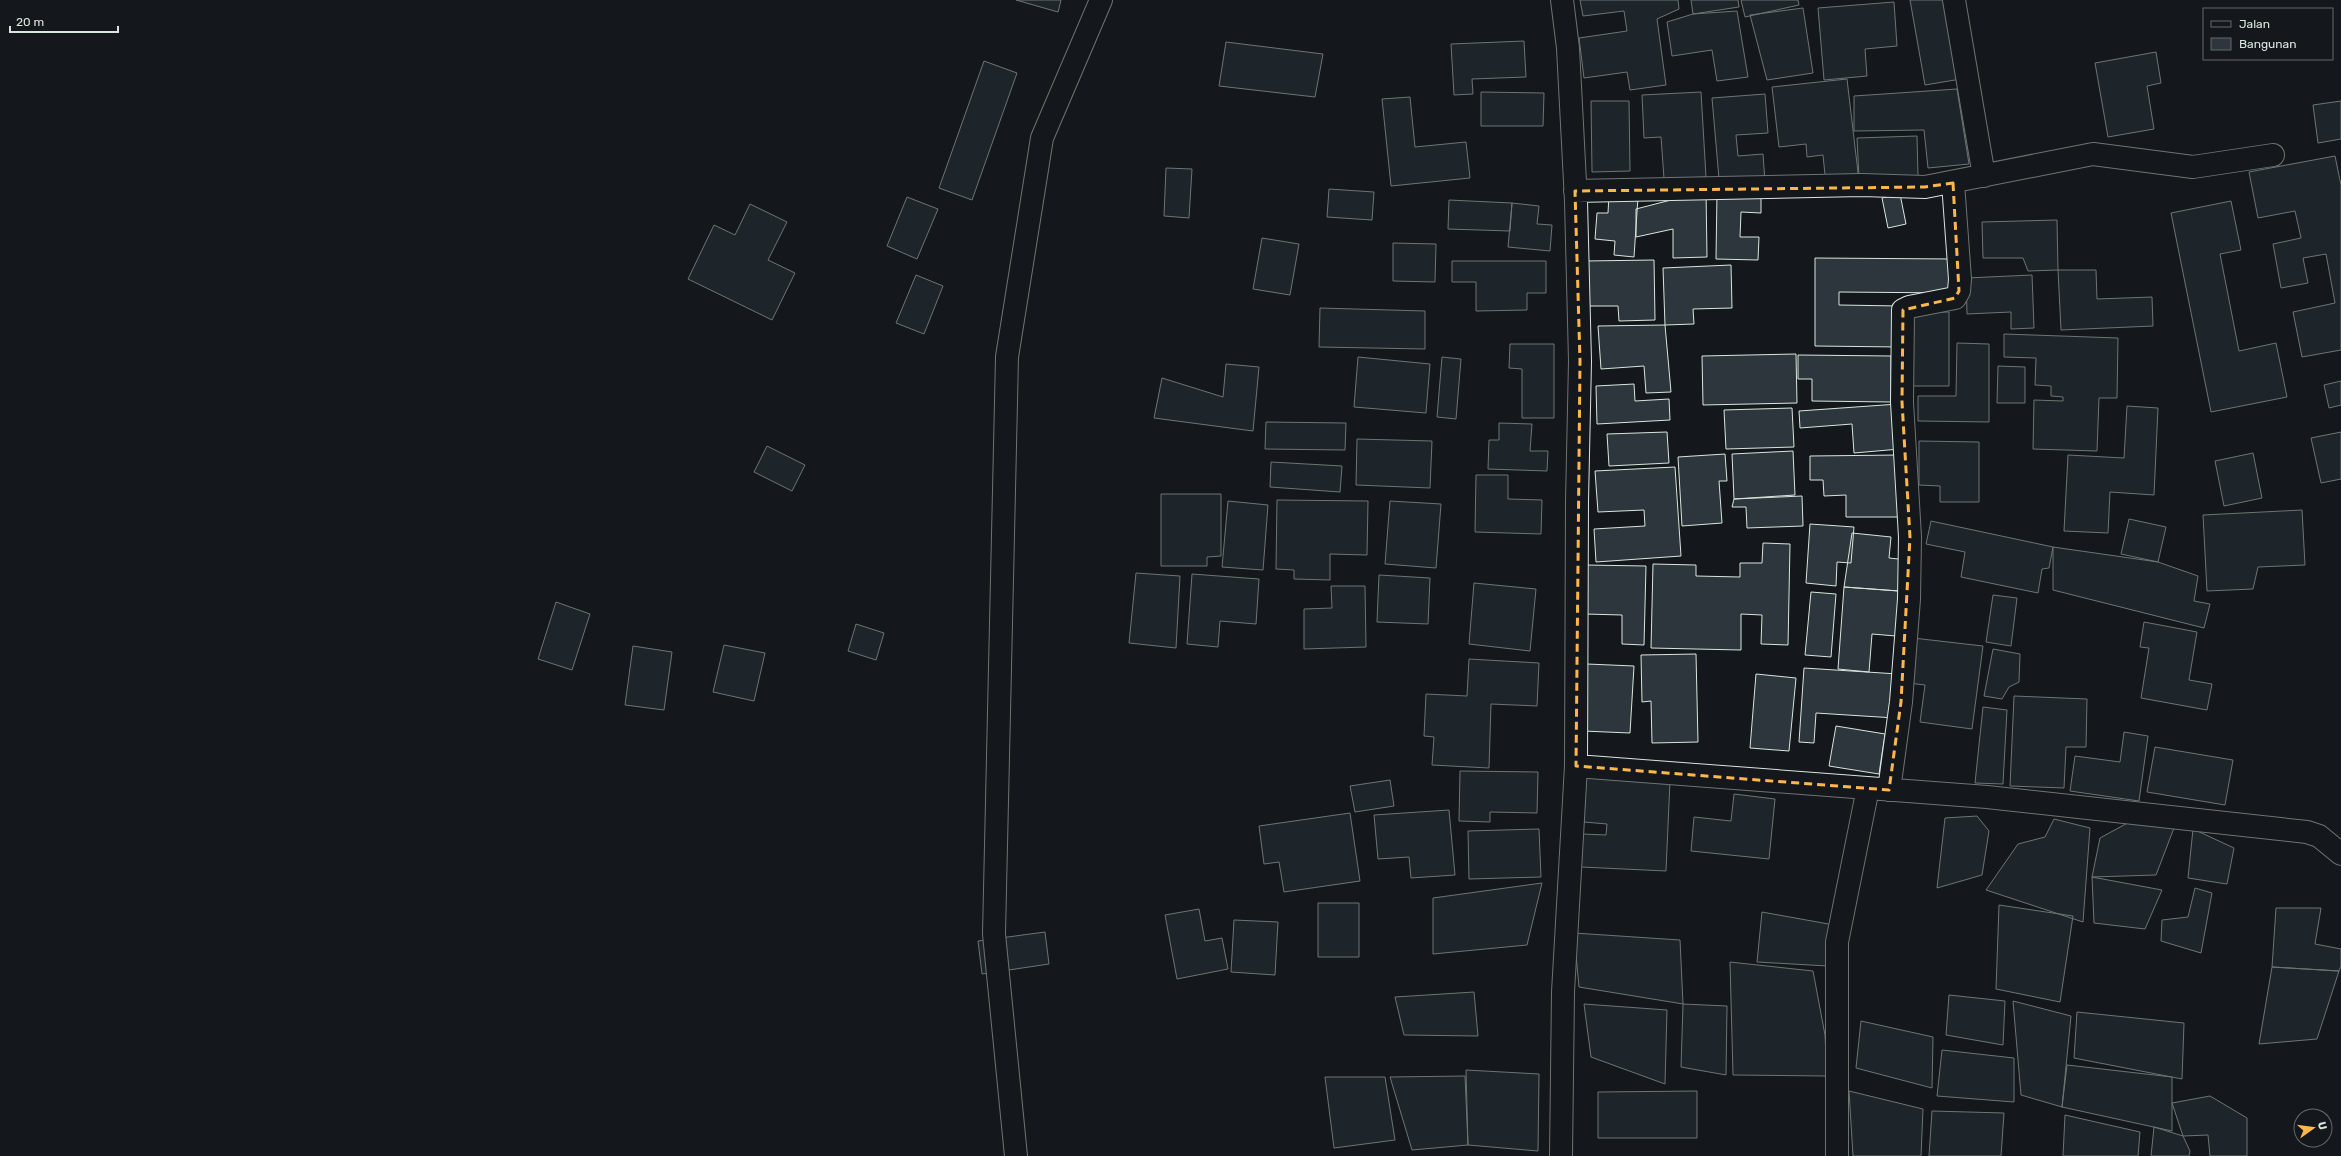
<svg xmlns="http://www.w3.org/2000/svg" width="2341" height="1156" font-family="Rubik,sans-serif">
  <rect width="100%" height="100%" fill="#14181c"/>
  <path fill="#2c363c" stroke="#d8e6dc" d="M1016,0H1061L1058,12Z
    M1580,0H1678L1679,9L1657,19L1666,85L1630,90L1627,72L1584,78L1579,38L1627,31L1624,11L1583,16Z
    M1691,0H1738L1739,7L1693,14Z
    M1741,0H1798L1799,5L1745,17Z
    M1910,0H1947L1961,79L1925,85Z
    M1894,2L1897,46L1865,49L1867,76L1824,80L1818,8Z
    M1803,8L1813,73L1767,80L1750,15Z
    M1737,11L1748,77L1717,81L1712,50L1672,56L1667,22L1693,14Z
    M1524,41L1526,77L1472,79L1473,94L1454,95L1451,44Z
    M1226,42L1323,54L1315,97L1219,86Z
    M2156,52L2161,83L2147,86L2154,129L2108,137L2095,63Z
    M984,61L1017,73L972,200L939,188Z
    M1847,79L1859,181L1826,185L1823,155L1807,157L1806,144L1779,147L1772,87Z
    M1957,89L1969,164L1928,168L1924,130L1854,131V96Z
    M1481,92L1544,93L1543,126H1481Z
    M1701,92L1706,177L1664,179L1661,137L1644,138L1642,95Z
    M1765,94L1768,133L1736,135L1738,156L1763,154L1765,181L1719,179L1712,98Z
    M1410,97L1415,147L1466,142L1470,178L1391,186L1382,99Z
    M1591,101H1629L1630,171L1592,172Z
    M2341,101V139L2318,143L2313,105Z
    M1917,136L1918,176L1859,178L1857,138Z
    M2335,156L2341,185V350L2302,357L2293,312L2335,303L2326,254L2303,258L2308,283L2281,288L2273,244L2301,238L2295,211L2258,218L2249,172Z
    M1166,168L1192,169L1189,218L1164,216Z
    M1329,189L1374,192L1372,220L1327,217Z
    M1706,191L1707,257L1673,258V229L1636,237V209Z
    M1717,193H1761V213L1741,212L1740,237H1759L1758,260L1716,259Z
    M1900,194L1906,224L1888,228L1882,198Z
    M1609,195L1638,197L1634,257L1614,255L1615,241L1595,239L1597,213H1608Z
    M907,197L938,209L917,259L887,246Z
    M1449,200L1512,203L1510,231L1448,229Z
    M2231,201L2241,250L2220,254L2239,351L2276,343L2287,397L2211,412L2171,213Z
    M1512,203L1539,206L1537,224L1552,225L1550,251L1508,247Z
    M750,204L787,222L768,260L795,273L772,320L688,279L714,225L735,235Z
    M2057,220L2058,270L2028,271L2023,258H1983L1982,222Z
    M1262,238L1299,244L1290,295L1253,289Z
    M1393,243L1436,244L1435,282L1393,281Z
    M1815,258L1954,259L1955,293L1839,292V305L1900,306V347L1815,346Z
    M1654,260L1655,320L1619,321L1618,306H1586L1585,261Z
    M1452,261H1546V293H1527V310L1476,311V282H1452Z
    M1731,265L1732,308L1693,309L1694,324L1665,325L1663,268Z
    M2058,270H2096L2097,299L2152,297L2153,326L2061,330Z
    M916,275L943,286L924,334L896,323Z
    M2032,275L2034,328L2011,329V312L1967,314L1966,278Z
    M1320,308L1425,311V349L1319,347Z
    M1904,312H1949V386H1904Z
    M1665,325L1671,392L1646,393L1644,366L1601,369L1598,326Z
    M2004,334L2118,338L2117,398H2099L2097,451L2033,449L2034,400L2063,401V397L2051,396V386L2035,385L2036,358L2004,357Z
    M1957,343L1989,344V422L1918,421V396H1956Z
    M1510,344H1554V418H1522V369L1509,368Z
    M1796,354L1797,403L1703,405L1702,356Z
    M1798,355L1891,356V402L1812,401V379H1798Z
    M1358,357L1430,364L1426,413L1354,407Z
    M1442,357L1461,359L1456,419L1437,417Z
    M1226,364L1259,367L1253,431L1154,418L1162,378L1223,397Z
    M1998,366L2025,367V403H1997Z
    M2341,381V405L2329,408L2324,385Z
    M1634,384L1635,401L1669,399L1670,420L1597,424L1596,386Z
    M1898,404L1900,449L1854,453L1852,424L1800,428L1799,411Z
    M2127,406L2158,408L2154,495L2110,492L2108,533L2064,531L2068,455L2124,458Z
    M1792,408L1794,447L1726,449L1724,410Z
    M1266,422L1346,423L1345,450L1265,449Z
    M1499,423L1532,424L1530,451H1548L1547,471L1488,469L1489,440H1499Z
    M1667,432L1669,463L1609,466L1607,434Z
    M2341,432V479L2321,483L2311,438Z
    M1357,439L1432,441L1430,488L1356,485Z
    M1919,441L1979,442V502H1940V486L1919,485Z
    M767,446L805,465L792,491L754,472Z
    M1793,451L1795,495L1734,499L1732,454Z
    M2253,453L2262,498L2224,506L2215,461Z
    M1725,454L1727,481H1719L1722,523L1682,526L1678,457Z
    M1899,455L1900,517H1846V495L1824,496L1823,480H1810V456Z
    M1271,462L1342,466L1340,492L1270,487Z
    M1675,467L1681,556L1596,562L1594,529L1645,526L1644,510L1598,512L1595,471Z
    M1476,475H1508V499L1542,500L1541,534L1475,532Z
    M1161,494H1221V556L1207,557V566H1161Z
    M1802,496L1803,526L1747,528L1746,507H1732L1734,499Z
    M1277,500L1368,501L1367,555L1330,554V580L1294,579V570L1276,569Z
    M1228,501L1268,505L1263,570L1222,567Z
    M1390,501L1441,504L1436,568L1385,564Z
    M2302,510L2305,565L2258,567L2253,589L2207,591L2203,515Z
    M2129,519L2166,527L2158,562L2121,554Z
    M1931,521L2053,547L2049,568L2042,569L2038,593L1961,577L1965,552L1926,544Z
    M1810,524L1854,527L1851,563L1837,562L1836,586L1806,583Z
    M1852,533L1891,537L1889,558L1908,560L1899,591L1844,587Z
    M1763,543L1790,544L1788,645L1761,644L1762,615L1741,614V650L1651,648L1653,564L1696,565V576L1740,577V563H1762Z
    M2053,547L2158,562L2198,576L2194,601L2210,604L2204,628L2053,590Z
    M1585,565L1646,566L1644,645L1622,644V615L1585,614Z
    M1136,573L1180,576L1176,648L1129,643Z
    M1192,574L1259,579L1256,624L1220,621L1218,647L1187,644Z
    M1379,575L1430,578L1428,624L1377,622Z
    M1474,583L1536,589L1530,651L1469,644Z
    M1331,586H1365L1366,647L1304,649V609L1332,608Z
    M1844,587L1899,591L1896,636L1872,634L1869,672L1838,669Z
    M1811,592L1836,594L1831,657L1805,655Z
    M1993,595L2017,598L2011,646L1986,642Z
    M556,602L590,614L572,670L538,659Z
    M2144,622L2197,632L2189,680L2212,684L2207,710L2141,698L2149,648L2140,647Z
    M856,624L884,633L876,660L848,651Z
    M1913,638L1983,646L1972,729L1920,722L1925,685L1908,683Z
    M724,645L765,653L754,701L713,692Z
    M633,646L672,652L664,710L625,705Z
    M1993,649L2020,654L2019,682L2009,687L2002,699L1984,696Z
    M1696,654L1698,742L1652,743L1651,701L1642,702L1641,655Z
    M1469,659L1539,663L1537,706L1491,704L1489,768L1432,765L1434,737L1424,736L1426,694L1467,696Z
    M1587,664L1634,666L1630,733L1583,731Z
    M1804,668L1898,674L1895,718L1816,713L1814,743L1799,742Z
    M1756,674L1796,678L1789,751L1750,748Z
    M2014,696L2087,699L2086,747H2066L2064,788L2010,786Z
    M1983,707L2007,710L2003,784L1975,783Z
    M1836,726L1885,734L1879,774L1829,766Z
    M2124,732L2148,736L2139,801L2070,791L2075,756L2120,762Z
    M2155,747L2233,760L2225,805L2147,792Z
    M1460,771L1538,772L1537,813L1490,812V822L1459,821Z
    M1586,777L1670,781L1666,871L1581,867L1583,834L1606,835L1607,824L1584,822Z
    M1390,780L1394,806L1355,812L1350,786Z
    M1734,794L1775,799L1769,859L1691,851L1694,817L1731,821Z
    M1449,810L1455,875L1411,878L1409,857L1378,859L1374,815Z
    M1350,813L1360,881L1284,892L1279,862L1264,864L1259,826Z
    M2144,814L2174,828L2156,875L2092,877L2100,838Z
    M1977,816L1989,831L1982,875L1937,888L1945,818Z
    M2054,819L2090,828L2083,922L1986,890L2018,844L2045,837Z
    M1539,829L1541,877L1469,879L1468,831Z
    M2193,829L2234,848L2227,884L2188,878Z
    M2092,877L2162,890L2145,929L2094,923Z
    M1542,883L1527,945L1433,954V898Z
    M2195,888L2212,893L2201,953L2161,941L2162,920L2188,917Z
    M1318,903H1359V957H1318Z
    M1999,905L2073,916L2060,1002L1996,989Z
    M2276,908H2321L2315,944L2341,949V966L2339,971L2272,967Z
    M1199,909L1205,941L1222,938L1228,969L1177,979L1165,915Z
    M1762,912L1834,925L1828,966L1757,962Z
    M1234,920L1278,922L1275,975L1231,972Z
    M1045,932L1049,964L982,974L978,941Z
    M1574,933L1680,940L1683,1004L1579,987Z
    M1730,962L1813,971L1825,1035L1827,1076L1733,1075Z
    M2272,967L2339,971L2317,1039L2259,1044Z
    M1474,992L1478,1036L1404,1035L1395,997Z
    M1949,995L2005,1001L2003,1045L1946,1035Z
    M2013,1001L2071,1016L2062,1107L2021,1095Z
    M1584,1004L1667,1010L1665,1084L1591,1057Z
    M1683,1004L1727,1006L1726,1075L1681,1067Z
    M2077,1012L2184,1023L2182,1079L2074,1058Z
    M1861,1021L1933,1037L1932,1088L1856,1068Z
    M1942,1050L2014,1058V1102L1937,1096Z
    M2067,1065L2172,1077V1131L2062,1107Z
    M1466,1070L1539,1074L1538,1151L1468,1145Z
    M1465,1076L1468,1145L1412,1150L1390,1077Z
    M1325,1077H1385L1395,1140L1334,1148Z
    M1697,1091V1138H1598V1092Z
    M1849,1091L1923,1109L1921,1156H1853Z
    M2210,1096L2247,1118V1156H2210L2208,1135L2183,1136L2172,1103Z
    M1932,1111L2004,1113L2001,1156H1929Z
    M2065,1115L2140,1132L2138,1156H2063Z
    M2154,1127L2183,1136L2190,1151L2189,1156H2151Z"/>
  <g fill="none" stroke-linecap="round" stroke-linejoin="round">
    <defs>
      <path id="minor" d="M1954,0L1984,176
        M1575,191L1862,185L1925,187L2093,154L2193,167L2273,155
        M1576,766L1987,797L2307,832L2319,836L2341,854
        M1889,790L1901,702L1909,599L1910,537L1902,402L1903,310L1909,307L1955,298L1959,291L1960,279L1953,183
        M1016,1156L994,934L1007,357L1042,138L1101,0
        M1561,1156L1563,992L1576,766L1577,501L1580,361L1576,201L1568,48L1562,0
        M1837,1156V942L1868,788"/>
    </defs>
    <use href="#minor" stroke="#d8e6dc" stroke-width="24"/>
    <use href="#minor" stroke="#14181c" stroke-width="22"/>
  </g>
  <path d="M0 0H2341V1156H0ZM1953,183L1959,291L1955,298L1903,310L1902,402L1910,537L1901,702L1889,790L1576,766L1580,361L1575,191L1925,187Z" fill="#14181c" fill-opacity=".55" fill-rule="evenodd"/>
  <path fill="none" stroke="#ffb74d" stroke-width="3" stroke-dasharray="8 5" stroke-linejoin="round" d="M1953,183L1959,291L1955,298L1903,310L1902,402L1910,537L1901,702L1889,790L1576,766L1580,361L1575,191L1925,187Z"/>
  <rect x="2203" y="8" width="130" height="52" fill="#14181c" stroke="#626a69"/>
  <rect x="2211" y="21" width="20" height="6" fill="#14181c" stroke="#626a69"/>
  <text x="2239" y="28" font-size="12" fill="#d8e6dc">Jalan</text>
  <rect x="2211" y="38" width="20" height="12" fill="#2c363c" stroke="#626a69"/>
  <text x="2239" y="48" font-size="12" fill="#d8e6dc">Bangunan</text>
  <g transform="translate(2313 1128) rotate(76)"><circle r="19" fill="#14181c" stroke="#626a69"/>
  <path d="M0-3L7 15L0 10L-7 15Z" fill="#ffb74d"/>
  <text y="-6" font-size="11" font-weight="bold" text-anchor="middle" fill="#d8e6dc">U</text>
  </g>
  <path d="M10 26v6h108v-6" fill="none" stroke="#d8e6dc" stroke-width="2"/>
  <text x="16" y="26" font-size="12" fill="#d8e6dc" stroke="#14181c" stroke-width="3" paint-order="stroke">20 m</text>
</svg>
